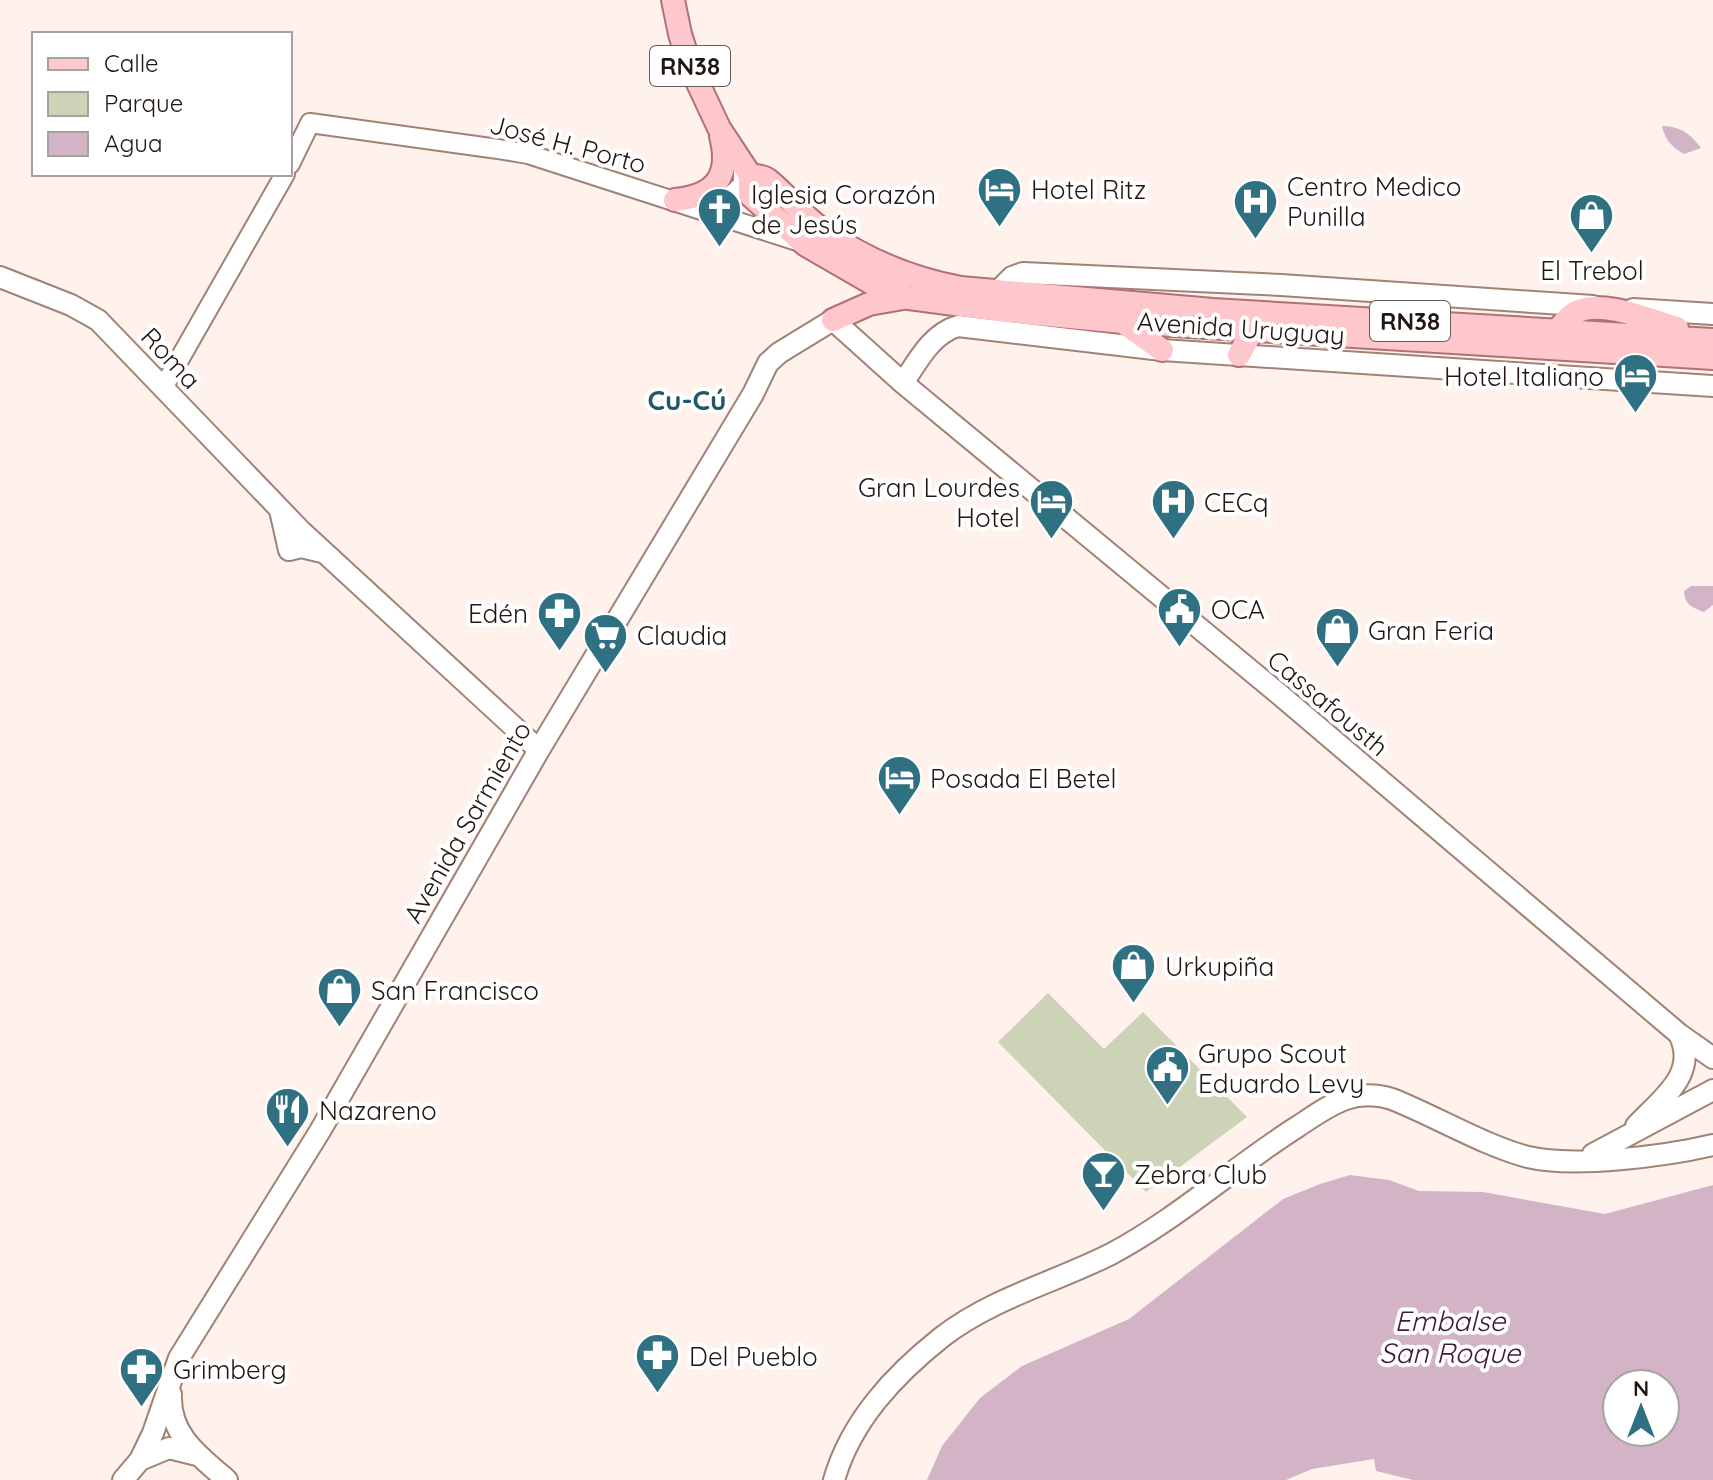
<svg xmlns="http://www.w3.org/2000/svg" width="1713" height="1480" font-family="Quicksand,sans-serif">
  <rect width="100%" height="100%" fill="#fff1eb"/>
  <path fill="#cdd3b7" d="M1048,993L1104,1049L1143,1012L1247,1117L1146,1192L998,1042Z"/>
  <path fill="#d3b4c7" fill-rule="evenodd" d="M1662,126C1680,126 1691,134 1701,148L1684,154C1672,147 1665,140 1662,126Z
    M1691,586H1713V605L1704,612C1693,608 1684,604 1684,591Z
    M1350,1175L1389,1180L1419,1191L1483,1192L1605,1214L1713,1185V1480H1413L1376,1471L1374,1459L1312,1469L1286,1480H927L942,1446L980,1398L1022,1366L1129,1319L1283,1199L1320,1184ZM1617,1384H1665V1432H1617Z"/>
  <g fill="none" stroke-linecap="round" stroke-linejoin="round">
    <defs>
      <path id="tertiary" d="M290,164L310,123L498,149L528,154L797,241
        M700,208C719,204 730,198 743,184V167
        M163,388L285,174"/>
      <path id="secondary" d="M0,277L71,305L98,320L300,530L539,750
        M997,292L1012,277L1023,273L1281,285L1593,306
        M1633,309L1713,314
        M903,383C918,361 931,334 958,326L1162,350L1713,386
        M280,510L289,550L301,547L322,552
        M1636,1126C1662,1098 1699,1074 1679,1034
        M1593,1154L1713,1090
        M171,1394C169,1435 199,1456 227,1480
        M140,1460L169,1448L197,1455
        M123,1480L140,1460L153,1433L179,1358L320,1131L539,750L753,394L768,363L779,353L833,320L903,383L1279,694L1679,1034L1713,1058
        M834,1480C851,1421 894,1375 942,1337C992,1298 1056,1282 1111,1254C1177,1219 1234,1167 1297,1127C1329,1106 1352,1087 1392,1099C1435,1116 1485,1146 1528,1157C1573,1168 1667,1156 1713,1145"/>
      <path id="primary" d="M673,0L680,34L690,66L719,128L750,175V195L806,245L870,282L909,298L1007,311L1123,322L1713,358
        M750,175C756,176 763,176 768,180C787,195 802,216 823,230C864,259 912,279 961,288L1213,310L1713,340
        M675,200C716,196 731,176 721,136
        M833,320L869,304L903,298
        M1124,323L1162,350
        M1557,331C1563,324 1568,316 1576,312C1603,299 1649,320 1677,328
        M1239,355L1258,320"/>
    </defs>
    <use href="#tertiary" stroke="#a08374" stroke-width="22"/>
    <use href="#secondary" stroke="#a08374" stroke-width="24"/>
    <use href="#primary" stroke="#b17174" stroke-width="26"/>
    <use href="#tertiary" stroke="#fff" stroke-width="18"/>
    <use href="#secondary" stroke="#fff" stroke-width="20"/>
    <use href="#primary" stroke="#fec7cc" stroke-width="22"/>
  </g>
  <defs>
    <symbol id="hotel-pin" viewBox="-11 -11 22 30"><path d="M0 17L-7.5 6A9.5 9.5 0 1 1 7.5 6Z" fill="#2f7183" stroke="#fff"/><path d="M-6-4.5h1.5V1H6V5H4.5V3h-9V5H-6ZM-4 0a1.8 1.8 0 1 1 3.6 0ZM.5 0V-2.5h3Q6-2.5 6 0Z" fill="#fff"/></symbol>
    <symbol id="hospital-pin" viewBox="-11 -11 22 30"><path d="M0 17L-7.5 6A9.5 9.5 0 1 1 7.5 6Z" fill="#2f7183" stroke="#fff"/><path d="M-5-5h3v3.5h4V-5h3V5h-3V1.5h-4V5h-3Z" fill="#fff"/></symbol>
    <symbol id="church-pin" viewBox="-11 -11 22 30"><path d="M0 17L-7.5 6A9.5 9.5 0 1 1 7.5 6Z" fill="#2f7183" stroke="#fff"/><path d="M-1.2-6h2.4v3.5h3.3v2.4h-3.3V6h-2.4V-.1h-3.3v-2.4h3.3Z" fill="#fff"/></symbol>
    <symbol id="shop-pin" viewBox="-11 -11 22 30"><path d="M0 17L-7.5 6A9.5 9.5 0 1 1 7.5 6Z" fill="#2f7183" stroke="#fff"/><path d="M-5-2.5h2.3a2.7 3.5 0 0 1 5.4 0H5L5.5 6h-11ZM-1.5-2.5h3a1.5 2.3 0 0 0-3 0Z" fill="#fff"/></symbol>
    <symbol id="civic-pin" viewBox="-11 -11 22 30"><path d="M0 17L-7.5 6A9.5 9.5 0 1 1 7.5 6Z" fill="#2f7183" stroke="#fff"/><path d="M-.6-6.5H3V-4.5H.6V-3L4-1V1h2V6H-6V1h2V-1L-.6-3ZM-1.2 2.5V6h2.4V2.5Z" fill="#fff"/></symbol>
    <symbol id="pharmacy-pin" viewBox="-11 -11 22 30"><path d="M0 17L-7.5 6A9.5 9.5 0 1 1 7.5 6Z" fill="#2f7183" stroke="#fff"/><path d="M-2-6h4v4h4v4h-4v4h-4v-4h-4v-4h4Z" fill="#fff"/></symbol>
    <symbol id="supermarket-pin" viewBox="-11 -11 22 30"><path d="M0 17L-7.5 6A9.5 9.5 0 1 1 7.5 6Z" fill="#2f7183" stroke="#fff"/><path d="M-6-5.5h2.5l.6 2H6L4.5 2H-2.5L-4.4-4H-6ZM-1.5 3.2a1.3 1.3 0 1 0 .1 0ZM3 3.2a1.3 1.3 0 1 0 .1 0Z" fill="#fff"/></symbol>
    <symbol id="restaurant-pin" viewBox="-11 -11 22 30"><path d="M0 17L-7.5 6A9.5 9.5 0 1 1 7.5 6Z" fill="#2f7183" stroke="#fff"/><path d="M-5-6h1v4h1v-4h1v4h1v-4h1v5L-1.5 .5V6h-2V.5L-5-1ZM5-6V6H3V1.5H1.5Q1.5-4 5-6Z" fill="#fff"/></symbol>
    <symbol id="bar-pin" viewBox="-11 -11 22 30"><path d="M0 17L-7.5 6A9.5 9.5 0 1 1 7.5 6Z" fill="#2f7183" stroke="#fff"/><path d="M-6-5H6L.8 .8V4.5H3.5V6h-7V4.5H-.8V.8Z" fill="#fff"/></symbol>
  </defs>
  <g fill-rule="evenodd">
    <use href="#hotel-pin" x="974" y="164" width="51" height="69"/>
    <use href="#hospital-pin" x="1230" y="176" width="51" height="69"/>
    <use href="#church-pin" x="694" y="184" width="51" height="69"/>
    <use href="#shop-pin" x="1566" y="190" width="51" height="69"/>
    <use href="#hotel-pin" x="1610" y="350" width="51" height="69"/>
    <use href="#hotel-pin" x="1026" y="476" width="51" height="69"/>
    <use href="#hospital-pin" x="1148" y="476" width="51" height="69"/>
    <use href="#civic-pin" x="1154" y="584" width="51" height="69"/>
    <use href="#pharmacy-pin" x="534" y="588" width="51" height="69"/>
    <use href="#shop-pin" x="1312" y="604" width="51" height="69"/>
    <use href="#supermarket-pin" x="580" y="610" width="51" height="69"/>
    <use href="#hotel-pin" x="874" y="752" width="51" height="69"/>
    <use href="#shop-pin" x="1108" y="940" width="51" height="69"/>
    <use href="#shop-pin" x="314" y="964" width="51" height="69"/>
    <use href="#civic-pin" x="1142" y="1042" width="51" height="69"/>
    <use href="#restaurant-pin" x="262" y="1084" width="51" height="69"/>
    <use href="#bar-pin" x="1078" y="1148" width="51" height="69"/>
    <use href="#pharmacy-pin" x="632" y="1330" width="51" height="69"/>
    <use href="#pharmacy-pin" x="116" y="1344" width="51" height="69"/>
  </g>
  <g text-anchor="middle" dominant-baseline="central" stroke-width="8" stroke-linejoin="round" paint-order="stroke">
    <g fill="#fff" stroke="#645c58" stroke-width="2">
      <rect x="650" y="46" width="80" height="40" rx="6"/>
      <rect x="1370" y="301" width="80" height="40" rx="6"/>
    </g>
    <g font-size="24" font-weight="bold" fill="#211610">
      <text x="690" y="66">RN38</text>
      <text x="1410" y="321">RN38</text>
    </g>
    <g font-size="26" fill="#211610" stroke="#fff">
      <text transform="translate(568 144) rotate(15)">José H. Porto</text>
      <text transform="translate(1241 328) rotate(4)">Avenida Uruguay</text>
      <text transform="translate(171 358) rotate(47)">Roma</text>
      <text transform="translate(1328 703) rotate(40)">Cassafousth</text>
      <text transform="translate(467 822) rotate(-60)">Avenida Sarmiento</text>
    </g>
    <g font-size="26" fill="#211610" stroke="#fff" text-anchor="start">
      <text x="1287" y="186">Centro Medico<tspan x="1287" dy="30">Punilla</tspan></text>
      <text x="1031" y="189">Hotel Ritz</text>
      <text x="751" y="194">Iglesia Corazón<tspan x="751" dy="30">de Jesús</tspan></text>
      <text x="1592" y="270" text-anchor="middle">El Trebol</text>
      <text x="1604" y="376" text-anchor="end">Hotel Italiano</text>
      <text x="1020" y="487" text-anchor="end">Gran Lourdes<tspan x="1020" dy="30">Hotel</tspan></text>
      <text x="1204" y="502">CECq</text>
      <text x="1211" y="609">OCA</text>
      <text x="528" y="613" text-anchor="end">Edén</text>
      <text x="1368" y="630">Gran Feria</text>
      <text x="637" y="635">Claudia</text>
      <text x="930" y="778">Posada El Betel</text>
      <text x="1165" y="966">Urkupiña</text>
      <text x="371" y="990">San Francisco</text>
      <text x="1198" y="1053">Grupo Scout<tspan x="1198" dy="30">Eduardo Levy</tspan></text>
      <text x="319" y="1110">Nazareno</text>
      <text x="1134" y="1174">Zebra Club</text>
      <text x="689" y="1356">Del Pueblo</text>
      <text x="173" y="1369">Grimberg</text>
    </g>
    <g font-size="28" font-weight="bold" fill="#235766" stroke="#fff">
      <text x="687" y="399">Cu-Cú</text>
    </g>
    <g font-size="28" font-style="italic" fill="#411935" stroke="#fff">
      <text x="1450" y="1320">Embalse<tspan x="1450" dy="32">San Roque</tspan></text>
    </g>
  </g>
  <rect x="32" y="32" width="260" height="144" fill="#ffffff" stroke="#a6a29f" stroke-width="2"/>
  <rect x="48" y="58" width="40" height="12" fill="#fec7cc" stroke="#a6a29f" stroke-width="2"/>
  <text x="104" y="72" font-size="24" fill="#211610">Calle</text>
  <rect x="48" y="92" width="40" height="24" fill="#cdd3b7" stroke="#a6a29f" stroke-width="2"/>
  <text x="104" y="112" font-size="24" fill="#211610">Parque</text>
  <rect x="48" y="132" width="40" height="24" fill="#d3b4c7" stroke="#a6a29f" stroke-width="2"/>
  <text x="104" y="152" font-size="24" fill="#211610">Agua</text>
  <g transform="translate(1641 1408)"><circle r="38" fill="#ffffff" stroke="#a6a29f" stroke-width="2"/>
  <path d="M0-6L14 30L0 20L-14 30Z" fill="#2f7183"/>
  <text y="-12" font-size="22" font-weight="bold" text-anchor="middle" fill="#211610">N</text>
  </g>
</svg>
